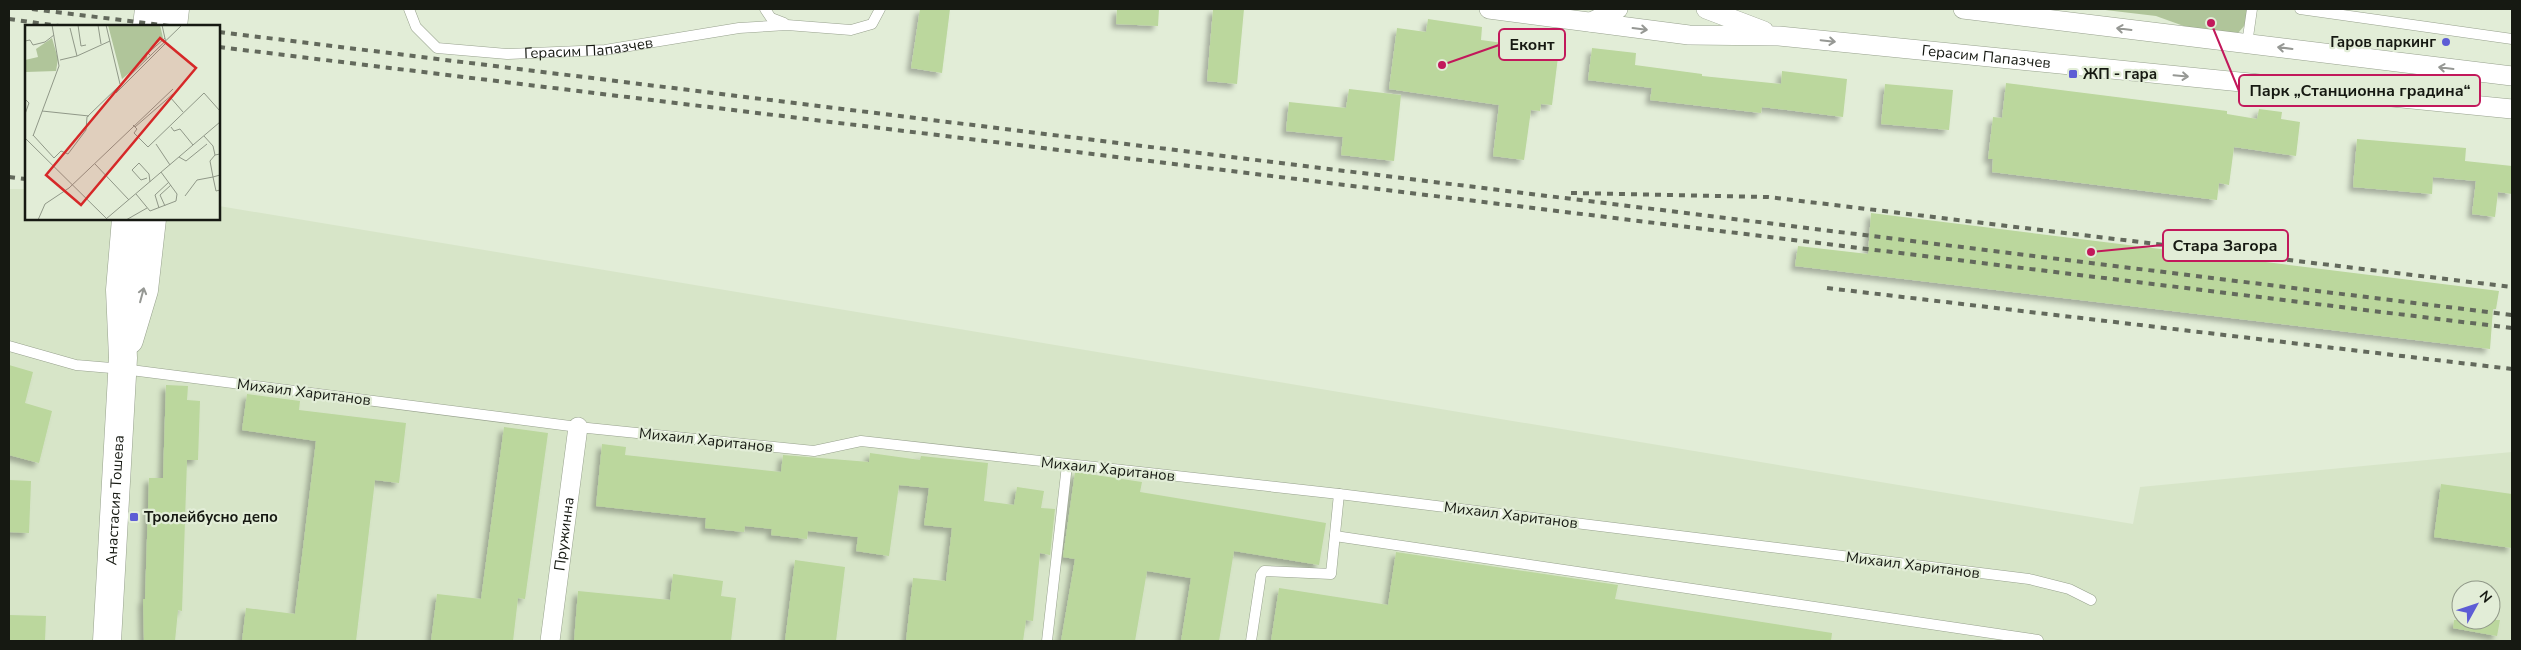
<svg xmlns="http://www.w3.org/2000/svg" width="2521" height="650" font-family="'Nunito Sans',sans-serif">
  <defs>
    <filter id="shadow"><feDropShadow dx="-4.5" dy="4.5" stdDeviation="2.5" flood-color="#0004"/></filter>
  </defs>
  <rect width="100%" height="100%" fill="#e2edd7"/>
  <path fill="#d7e5c8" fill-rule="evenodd" d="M9,189H26V219H219V206L2133,524L2140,487L2512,452V641H9ZM2461,590H2491V620H2461Z"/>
  <path fill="#b0c59a" d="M2097,9H2248L2245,25L2238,33L2192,29L2156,16Z"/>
  <path fill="#bbd79d" filter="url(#shadow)" d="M920,9H950L942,73L911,68Z
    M1117,9H1159L1158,26L1116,24Z
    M1213,9H1244L1237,84L1207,81Z
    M1428,19L1482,27L1481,40L1525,46L1526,36L1542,38L1541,46L1559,49L1552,105L1541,104L1540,111L1531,110L1524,160L1493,156L1499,105L1389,89L1397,28L1426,32Z
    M1592,48L1636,53L1635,65L1702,74V76L1781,84L1782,71L1847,79L1843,117L1762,107L1761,113L1650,100L1652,88L1588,80Z
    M2006,83L2227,111V114L2257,119L2259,109L2282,112L2281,119L2300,122L2296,156L2234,147L2229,185L2219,183L2217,200L1992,172L1993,159H1988L1993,117L2002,118Z
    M1885,84L1953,90L1949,130L1881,124Z
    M1349,89L1401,95L1394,161L1341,155L1343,137L1286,131L1289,102L1346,108Z
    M2357,139L2466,148L2465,161L2512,166V194L2498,192L2495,217L2472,214L2476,181L2433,177L2432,194L2353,187Z
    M1871,213L2499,291L2496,309H2493L2490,349L1795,266L1798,246L1868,254Z
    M9,365L33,372L25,403L52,411L39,463L9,455Z
    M166,385L188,386L187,400L200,401L198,460H187L182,611L178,610L175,641H144L143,599H145L149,478H163Z
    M247,394L300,401L299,410L406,423L399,483L375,480L356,641H242L246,608L295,614L316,441L242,430Z
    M504,427L548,433L525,599L518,598L513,641H431L437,594L481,599Z
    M602,444L626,447L625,455L781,472L783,455L869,462L870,453L920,460L921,456L988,463L984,501L1014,505L1017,487L1044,491L1041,508L1055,509L1050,555L1040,553L1033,621L1026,620L1023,641H906L913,578L946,581L952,528L924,525L929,488L899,485L889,556L856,551L858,537L808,531L807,539L771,535L772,529L745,526L744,532L705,528L706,518L596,506Z
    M1075,472L1142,482L1140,492L1326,523L1319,565L1234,551L1219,641H1181L1191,578L1147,571L1135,641H1061L1075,559L1063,557Z
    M9,480L31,481L29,533L9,532Z
    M2441,484L2512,494V548L2434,537Z
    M1396,552L1618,585L1615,599L1832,633L1831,641H1271L1279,588L1388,605Z
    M795,560L845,567L836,641H785Z
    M673,574L723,581L721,596L736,598L731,641H574L578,591L670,600Z
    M9,615L46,616L45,641H9Z
    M2454,620H2500L2497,636L2453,628Z"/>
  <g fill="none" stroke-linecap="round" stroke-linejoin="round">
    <defs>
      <g id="lane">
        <path id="s1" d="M409,9L416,27L437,48L507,54L605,50L739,28L787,25L851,30L872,24L880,9"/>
        <path d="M765,9L771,18L784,23"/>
        <path d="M2300,9L2512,39"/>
        <path d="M2247,44L2252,9"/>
        <path d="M9,346L76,365L123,369L578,427L814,451L861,441L1339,494L2029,579L2069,589L2091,600"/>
        <path d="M1335,536L2038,640"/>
        <path d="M1047,641L1067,465"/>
        <path d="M1251,641L1261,575L1264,571L1331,574L1339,494"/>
      </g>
      <g id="street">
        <path id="s2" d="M1489,9L1689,35L1779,36L2512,109"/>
        <path d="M1706,9L1764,31"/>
        <path d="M1963,9L2512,76"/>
        <path d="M1591,22L1618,9"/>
        <path id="s3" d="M550,641L578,427"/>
      </g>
      <g id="secondary">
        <path d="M147,26L149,9"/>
        <path d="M173,26L175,9"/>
        <path d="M129,340L144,290L152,219"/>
        <path id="s4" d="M107,641L123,358L120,290L126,219"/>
      </g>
    </defs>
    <use href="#lane" stroke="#97a18d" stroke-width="11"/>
    <use href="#street" stroke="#97a18d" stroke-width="20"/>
    <use href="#secondary" stroke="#97a18d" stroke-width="29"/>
    <use href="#lane" stroke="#fff" stroke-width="10"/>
    <use href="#street" stroke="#fff" stroke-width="19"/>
    <use href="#secondary" stroke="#fff" stroke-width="28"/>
    <path stroke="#63695c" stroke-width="4" stroke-dasharray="6 6" stroke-linecap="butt" d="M32,9L169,26
      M9,19L59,26
      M219,32L2512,315
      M219,47L2512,328
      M9,177L26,179
      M1571,193L1768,197L2512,287
      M1827,288L2512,369"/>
  </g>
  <defs><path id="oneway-shaft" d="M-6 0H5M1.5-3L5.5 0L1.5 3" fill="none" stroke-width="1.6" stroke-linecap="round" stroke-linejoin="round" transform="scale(1.25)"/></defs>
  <g stroke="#969894">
    <use href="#oneway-shaft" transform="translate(1640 29) rotate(7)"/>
    <use href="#oneway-shaft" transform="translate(2124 29) rotate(-173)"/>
    <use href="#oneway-shaft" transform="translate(1828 41) rotate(6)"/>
    <use href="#oneway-shaft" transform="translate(2285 48) rotate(-173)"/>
    <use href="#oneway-shaft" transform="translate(2446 68) rotate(-173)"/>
    <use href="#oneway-shaft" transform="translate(2181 76) rotate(5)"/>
    <use href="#oneway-shaft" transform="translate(142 295) rotate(-75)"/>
  </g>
  <g fill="#5d5dd5" stroke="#e2edd7" stroke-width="2">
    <circle cx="2446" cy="42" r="5"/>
    <rect x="2068" y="69" width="10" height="10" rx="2.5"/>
    <rect x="129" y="512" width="10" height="10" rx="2.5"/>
  </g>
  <g text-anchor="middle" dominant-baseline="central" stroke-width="4.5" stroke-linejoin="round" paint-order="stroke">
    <g font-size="15" font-weight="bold" fill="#161912" stroke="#e2edd7" text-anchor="start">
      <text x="2436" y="42" text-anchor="end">Гаров паркинг</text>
      <text x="2083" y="74">ЖП - гара</text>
      <text x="144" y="517">Тролейбусно депо</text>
    </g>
    <g font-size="15" fill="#161912" stroke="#e2edd7">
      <text stroke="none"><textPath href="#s1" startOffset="201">Герасим Папазчев</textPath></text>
      <text stroke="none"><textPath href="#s2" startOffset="500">Герасим Папазчев</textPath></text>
      <text transform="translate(304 392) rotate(7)">Михаил Хаританов</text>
      <text transform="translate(706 440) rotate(6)">Михаил Хаританов</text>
      <text transform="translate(1108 469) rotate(6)">Михаил Хаританов</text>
      <text stroke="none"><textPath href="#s4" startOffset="141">Анастасия Тошева</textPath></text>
      <text transform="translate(1511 515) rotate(7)">Михаил Хаританов</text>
      <text stroke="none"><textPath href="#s3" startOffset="108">Пружинна</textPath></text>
      <text transform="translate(1913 565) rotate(7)">Михаил Хаританов</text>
    </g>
  </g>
  <g transform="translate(25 25)">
    <rect width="195" height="195" fill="#e2edd7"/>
    <path d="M83,0H135L138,13L122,26V33L97,54ZM27,13L33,34L31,46L1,47L0,35L13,32L11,24Z" fill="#b0c59a"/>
    <path fill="none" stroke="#909888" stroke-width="1" d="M53,0L56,21L61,20M73,0L76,19M81,0L95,59M45,3L52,31M0,16L5,15L8,20L20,17L29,10M125,30L123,28L140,13M35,35L52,31L85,16M0,48V83M91,68L141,18L137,0M145,72L158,87M17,86L64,91M0,89L4,78L1,75M108,100L112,104L109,108L123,122L179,68L195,86M110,102L148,69M146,102L149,106L155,104L168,120M8,110L29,133L36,126L43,129L61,105L62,92L157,0M8,111L34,41L27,0M179,111L188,121L190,130L195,129M0,113L83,195M131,119L145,140M190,130L185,136L188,152L195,150M154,132L161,136L182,119M70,139L104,175M122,153L116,155L107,145L114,138L124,149L125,157M111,169L125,186L151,176L152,169L136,147M160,171L172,155L188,152L191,166L195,165M140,181L135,170L146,160M134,183L130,170L144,157M81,194L195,97M13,195L20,179L44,163L148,64M101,195L122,183"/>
    <path fill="#d62828" fill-opacity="0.15" stroke="#d62828" stroke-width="2.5" d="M135,13L171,43L56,180L21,150Z"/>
    <rect width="195" height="195" fill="none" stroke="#161912" stroke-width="2.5"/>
  </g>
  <path fill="none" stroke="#c2185b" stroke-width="2" d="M1442 65L1499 45M2211 23L2239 91M2091 252L2163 245"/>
  <g fill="#c2185b" stroke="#e2edd7" stroke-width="2">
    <circle cx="1442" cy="65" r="5"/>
    <circle cx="2211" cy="23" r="5"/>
    <circle cx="2091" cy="252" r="5"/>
  </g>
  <g fill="#e2edd7" stroke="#c2185b" stroke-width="2">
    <rect x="1499" y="29" width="66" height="31" rx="5"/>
    <rect x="2239" y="75" width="241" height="31" rx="5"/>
    <rect x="2163" y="230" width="125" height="31" rx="5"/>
  </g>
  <g font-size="16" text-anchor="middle" font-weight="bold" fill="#161912">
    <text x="1532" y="50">Еконт</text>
    <text x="2360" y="96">Парк „Станционна градина“</text>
    <text x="2225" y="251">Стара Загора</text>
  </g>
  <rect width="2521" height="650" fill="none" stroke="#161912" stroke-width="20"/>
  <g transform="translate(2476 605) rotate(50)"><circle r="24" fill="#e2edd7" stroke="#909888"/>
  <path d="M0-4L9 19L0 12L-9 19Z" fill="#5d5dd5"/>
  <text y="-8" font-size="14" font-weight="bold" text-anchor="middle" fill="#161912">N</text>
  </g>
</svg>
